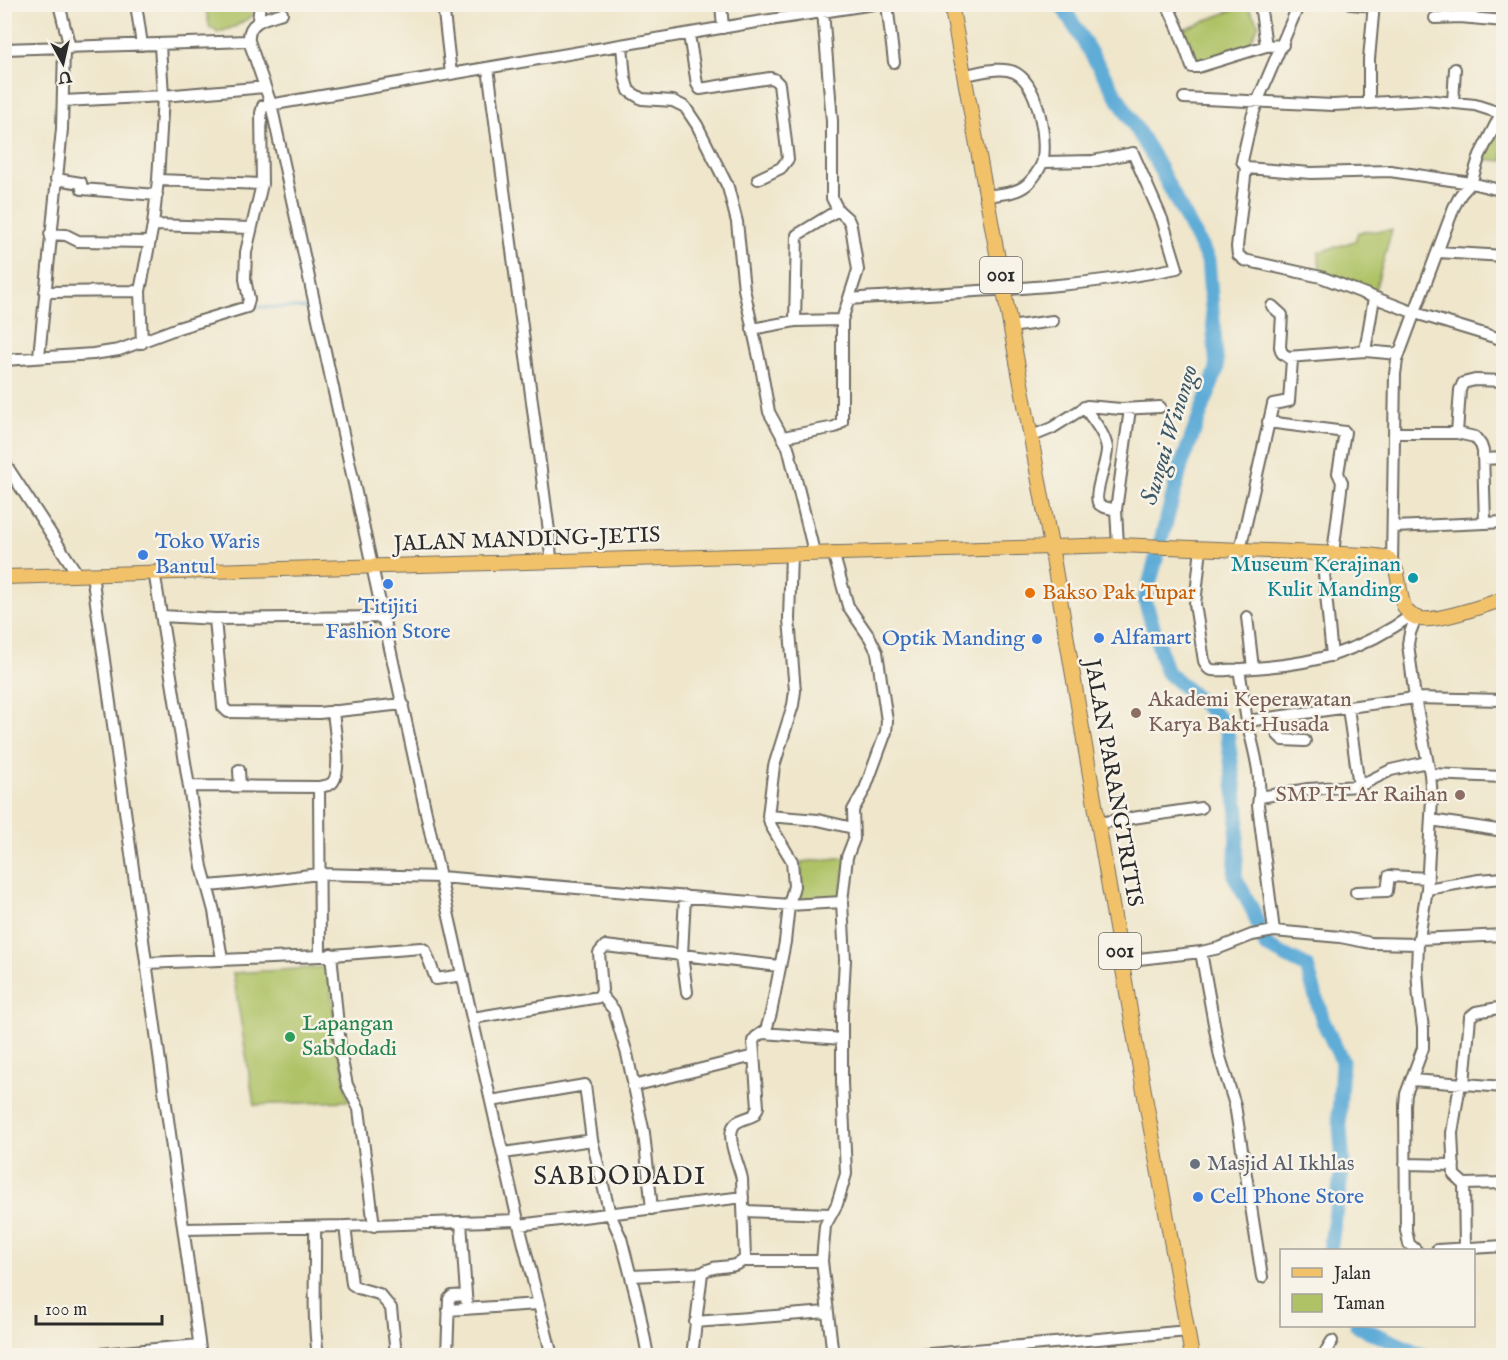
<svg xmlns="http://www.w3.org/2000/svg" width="1508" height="1360" font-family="'IM FELL English',serif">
  <rect width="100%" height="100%" fill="#f7f3e8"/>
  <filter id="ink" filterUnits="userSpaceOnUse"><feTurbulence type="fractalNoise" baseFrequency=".0167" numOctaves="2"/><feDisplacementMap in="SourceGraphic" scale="12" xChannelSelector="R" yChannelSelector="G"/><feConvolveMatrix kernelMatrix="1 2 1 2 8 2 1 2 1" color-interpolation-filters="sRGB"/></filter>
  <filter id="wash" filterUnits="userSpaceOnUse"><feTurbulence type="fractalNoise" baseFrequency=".008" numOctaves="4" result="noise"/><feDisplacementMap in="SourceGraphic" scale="24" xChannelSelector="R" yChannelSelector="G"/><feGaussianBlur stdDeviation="1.35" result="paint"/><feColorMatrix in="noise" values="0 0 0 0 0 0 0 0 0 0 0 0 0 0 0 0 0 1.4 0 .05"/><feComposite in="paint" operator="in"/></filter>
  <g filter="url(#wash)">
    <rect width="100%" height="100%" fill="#efe6cb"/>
    <path fill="#afc266" stroke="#6d7648" stroke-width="1.5" d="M205,5H252V16L236,26L217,33L215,29H210Z
      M1246,5L1259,24L1248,47L1199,63L1184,29Z
      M1503,118V161L1484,159Z
      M1392,230L1374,294L1320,274L1319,252L1355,241L1358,232Z
      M847,857L840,899L800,900L802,880L801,862Z
      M327,967L348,1101L254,1105L233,973Z"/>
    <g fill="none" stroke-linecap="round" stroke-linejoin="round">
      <path stroke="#5eacd7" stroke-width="2" d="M251,307L309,308"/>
      <path stroke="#5eacd7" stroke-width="15" d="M1061,4L1153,156L1208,260L1217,369L1181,466L1145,600L1166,671L1226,724L1238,813L1235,877L1253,911L1266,946L1307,967L1323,1021L1342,1061L1339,1115L1343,1164L1330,1250
        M1357,1326L1425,1356"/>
    </g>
  </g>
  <g filter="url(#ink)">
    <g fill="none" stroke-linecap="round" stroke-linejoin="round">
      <defs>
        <path id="minor" d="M59,4L70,48
          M136,4L142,45
          M443,4L451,74
          M721,4L723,28
          M887,4L894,62
          M1167,4L1178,28L1192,67H1198L1266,46L1283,45
          M1260,4L1266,46
          M1299,4L1258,100L1252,117L1242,161L1246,168L1237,247L1238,255L1244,260L1321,277L1415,313L1504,340
          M1351,4L1374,6
          M282,13C266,18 247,21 249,41L271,104L440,877L519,1225L552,1356
          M1460,17L1461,4
          M1435,18L1460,17L1504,21
          M258,20L260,4
          M689,35L697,84L700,89L770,78L774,79L779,84L788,159L781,168L758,179
          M622,46L625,78L629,91L642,99L673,101L685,107L697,125L728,187L737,222L744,289L761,367L769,412L788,447L814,552
          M4,49L249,41
          M488,68L549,531L551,560
          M964,75C978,73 1000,66 1014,72C1038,83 1046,135 1043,159C1042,167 1032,181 1025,186C1014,194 999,194 985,196
          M1184,98L1333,105L1425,100L1475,105L1500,113
          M63,101L163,96L265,87
          M1453,102L1455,69
          M1369,103V59L1374,4
          M1246,168L1311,173L1390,171L1471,183L1504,191
          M56,179L81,183L82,189L157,195
          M158,180L262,184
          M153,225L251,228
          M50,234L66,235L78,241L150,242
          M1438,252L1504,256
          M45,292L140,291
          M849,299C957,291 1070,290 1177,268L1162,219L1133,153L1093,161L1043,162
          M795,321L797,235L838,210
          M1010,327L1053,321
          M752,329L795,321L842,320
          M142,343L140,291L153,225L158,180L163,96L160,45
          M1365,351L1374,298
          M39,356L62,129L64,48
          M1288,357L1365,351L1399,354
          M4,360L93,354L119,350L178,328L247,307L249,299L245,279L246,252L262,184L261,113L263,106L744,24L874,4
          M1084,407C1092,419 1105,433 1107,448C1108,461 1092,496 1099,504C1102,508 1111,508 1116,510L1118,545
          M1268,422L1345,432L1338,473L1342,482L1333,553
          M1395,433H1457L1475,437L1481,445L1483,451L1485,523L1504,522
          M1457,433L1460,390L1463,383L1475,380L1504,381
          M783,437L835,427L842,422V320L858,270L851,226L848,219L838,210L832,198V121L823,11
          M1030,437L1052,428L1087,406L1121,409L1160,407
          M1483,459L1504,458
          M4,462L78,575
          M1116,510L1130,409
          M1394,527L1485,523
          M1201,548L1195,604L1204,661L1208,668L1212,670C1226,671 1241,669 1254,668C1316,664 1361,651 1412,615
          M1240,550L1273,404L1289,401L1292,360L1282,353L1280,347L1282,315L1272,306
          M833,552L848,606L870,638L877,652L887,721L886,732L865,789L853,810L854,839L847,857L842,902L845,960L842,1014V1082L846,1174L837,1204L825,1226L822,1261L833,1356
          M1322,553L1332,656
          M1392,564L1395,374L1397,360L1454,207L1461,194L1471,183L1480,155L1504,108
          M154,571L202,867L214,911L222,959
          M92,574L201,1356
          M162,616L215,619L383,617
          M1247,617L1253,668
          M215,619L223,707L228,712L319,713L403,704
          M1239,669C1242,686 1244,704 1247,721C1253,748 1263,776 1258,805L1274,931
          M1348,708L1359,786
          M1271,719L1278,735L1283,740L1305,741
          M1247,721L1415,698L1504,700
          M239,770L240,786
          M1430,774L1504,777
          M189,786L319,787C324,786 328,786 332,783C343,772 334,726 333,711
          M319,787L320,956
          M1260,797L1308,789L1359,786L1391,770L1427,762
          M768,816L818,820L853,828
          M1431,820L1504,831
          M1098,823L1201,808
          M208,886L253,882L318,874L440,877L789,905L842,902
          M1427,889L1479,880L1504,878
          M1356,892L1387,891L1389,876L1428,878
          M1419,939L1504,935
          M1201,952L1220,1057L1235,1105L1262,1277
          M331,954L341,1056L347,1085L359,1109L374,1226
          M1121,961L1201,952L1219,948L1252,935L1274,931L1340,937L1371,943L1418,944
          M146,963L320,956L421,948L425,950L436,979L463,975
          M687,992L682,955L779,966
          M601,995L614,1010L627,1054L644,1133L652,1209
          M473,1018L599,997L602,990L599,953L605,946L682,955L685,896
          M763,1033L842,1039
          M1412,1080L1504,1087
          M1464,1083L1470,1017L1476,1012L1504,1007
          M1460,1084L1452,1133L1454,1175L1464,1184L1504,1183
          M633,1086L754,1056
          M491,1101L585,1085L592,1140L610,1214L621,1238L638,1304L648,1356
          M504,1153L592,1140
          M1405,1164L1454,1165
          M1464,1184L1465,1248
          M744,1211L831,1214
          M461,1222L467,1309
          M519,1225L743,1197
          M345,1226L352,1284L358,1288L379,1294L391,1308L395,1345L398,1352L403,1355L426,1356
          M315,1227C316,1270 312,1313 318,1356
          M184,1229L345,1226L518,1220
          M1416,1250L1409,1244L1406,1230L1405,1105L1406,1094L1423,1048V1028L1419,999L1417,969L1418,944L1427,889L1432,798L1430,774L1415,698L1408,644L1410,633L1416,617
          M1437,1250L1504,1246
          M744,1261H822
          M631,1276L702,1273
          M448,1310L538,1304
          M695,1322L827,1312
          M78,1356L199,1345
          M447,1356L449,1299L452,1296L466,1295
          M692,1356L702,1273C714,1263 736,1271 745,1258L742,1179C740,1166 723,1134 736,1123C741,1119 749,1118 754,1115L758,1107L753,1041L756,1037L766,1030L771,1013L785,942L789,905L794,886L792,861L771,826L768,816L774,766L793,705L795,691L789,619L791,554
          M908,1356L1188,1331
          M1323,1356L1332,1341"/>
        <path id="major" d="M951,4L1051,546L1140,1069L1192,1356
          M4,577L1118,545L1367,555C1373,556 1381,556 1386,558C1408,570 1390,614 1421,619C1439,622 1485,605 1504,599"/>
      </defs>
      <use href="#minor" stroke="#706c63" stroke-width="14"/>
      <use href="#major" stroke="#706c63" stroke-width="16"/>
      <use href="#minor" stroke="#fff" stroke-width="10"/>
      <use href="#major" stroke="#f2c26a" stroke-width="14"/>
    </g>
  </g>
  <g fill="#3f7fe0" stroke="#f7f3e8" stroke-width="2">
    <circle cx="143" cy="555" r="6"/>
    <circle cx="388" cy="584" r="6"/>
    <circle cx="1099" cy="638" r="6"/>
    <circle cx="1037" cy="639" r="6"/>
    <circle cx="1198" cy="1197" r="6"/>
  </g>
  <circle fill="#0f9aa8" stroke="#f7f3e8" stroke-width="2" cx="1413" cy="578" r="6"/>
  <circle fill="#e8710a" stroke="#f7f3e8" stroke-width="2" cx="1030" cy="593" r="6"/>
  <g fill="#8d6e63" stroke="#f7f3e8" stroke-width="2">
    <circle cx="1136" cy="713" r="6"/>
    <circle cx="1460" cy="795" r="6"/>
  </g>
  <circle fill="#2e9e5b" stroke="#f7f3e8" stroke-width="2" cx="290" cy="1037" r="6"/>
  <circle fill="#6b7280" stroke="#f7f3e8" stroke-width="2" cx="1195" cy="1164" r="6"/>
  <g text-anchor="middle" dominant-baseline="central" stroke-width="5" stroke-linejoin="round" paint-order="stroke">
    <g fill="#f7f3e8" stroke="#686764" stroke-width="1.5">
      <rect x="980" y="257" width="42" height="36" rx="4.5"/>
      <rect x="1099" y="933" width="42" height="36" rx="4.5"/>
    </g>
    <g font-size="21" font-weight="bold" fill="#2b2b2b">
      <text x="1001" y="275">001</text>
      <text x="1120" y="951">001</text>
    </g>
    <g font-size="22" fill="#2b2b2b" stroke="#f7f3e8">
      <text transform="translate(527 540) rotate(-2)">JALAN MANDING-JETIS</text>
      <text transform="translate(1113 783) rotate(80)">JALAN PARANGTRITIS</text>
    </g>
    <g font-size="22" fill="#366cbe" stroke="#f7f3e8" text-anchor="start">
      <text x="155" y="542">Toko Waris<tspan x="155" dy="25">Bantul</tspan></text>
      <text x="388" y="607" text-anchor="middle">Titijiti<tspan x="388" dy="25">Fashion Store</tspan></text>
      <text x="1111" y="638">Alfamart</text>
      <text x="1025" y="639" text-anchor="end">Optik Manding</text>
      <text x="1210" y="1197">Cell Phone Store</text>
    </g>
    <g font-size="22" fill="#0d838f" stroke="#f7f3e8" text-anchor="end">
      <text x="1401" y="565">Museum Kerajinan<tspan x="1401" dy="25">Kulit Manding</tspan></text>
    </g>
    <g font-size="22" fill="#c56008" stroke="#f7f3e8" text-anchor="start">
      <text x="1042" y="593">Bakso Pak Tupar</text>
    </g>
    <g font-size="22" fill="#785e54" stroke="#f7f3e8" text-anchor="start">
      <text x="1148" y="700">Akademi Keperawatan<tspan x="1148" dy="25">Karya Bakti Husada</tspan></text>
      <text x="1448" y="795" text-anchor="end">SMP IT Ar Raihan</text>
    </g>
    <g font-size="22" fill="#27864d" stroke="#f7f3e8" text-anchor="start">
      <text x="302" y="1024">Lapangan<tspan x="302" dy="25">Sabdodadi</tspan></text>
    </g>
    <g font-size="22" fill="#5b616d" stroke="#f7f3e8" text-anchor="start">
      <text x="1207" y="1164">Masjid Al Ikhlas</text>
    </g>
    <g font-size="24" font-style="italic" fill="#3d5867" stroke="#f7f3e8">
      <text transform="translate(1170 435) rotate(-73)">Sungai Winongo</text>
    </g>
    <g font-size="26" letter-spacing="1.5" fill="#2b2b2b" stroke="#f7f3e8">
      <text x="620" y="1176">SABDODADI</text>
    </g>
  </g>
  <rect width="1508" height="1360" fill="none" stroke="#f7f3e8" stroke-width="24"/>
  <rect x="1280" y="1249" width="195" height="78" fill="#f7f3e8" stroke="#a5a39c" stroke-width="1.5"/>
  <rect x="1292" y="1268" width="30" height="9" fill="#f2c26a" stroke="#a5a39c" stroke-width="1.5"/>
  <text x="1334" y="1279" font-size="18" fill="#2b2b2b">Jalan</text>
  <rect x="1292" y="1294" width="30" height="18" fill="#afc266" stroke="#a5a39c" stroke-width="1.5"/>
  <text x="1334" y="1309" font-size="18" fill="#2b2b2b">Taman</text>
  <g transform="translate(63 63) rotate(172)" stroke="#f7f3e8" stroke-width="4.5" paint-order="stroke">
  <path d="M0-4.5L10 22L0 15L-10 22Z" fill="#2b2b2b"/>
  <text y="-9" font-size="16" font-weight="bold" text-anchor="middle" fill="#2b2b2b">U</text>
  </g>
  <path d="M36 1315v9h126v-9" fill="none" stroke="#2b2b2b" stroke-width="3"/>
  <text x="45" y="1315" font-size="18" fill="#2b2b2b" stroke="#f7f3e8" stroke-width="4.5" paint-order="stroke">100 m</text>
</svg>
